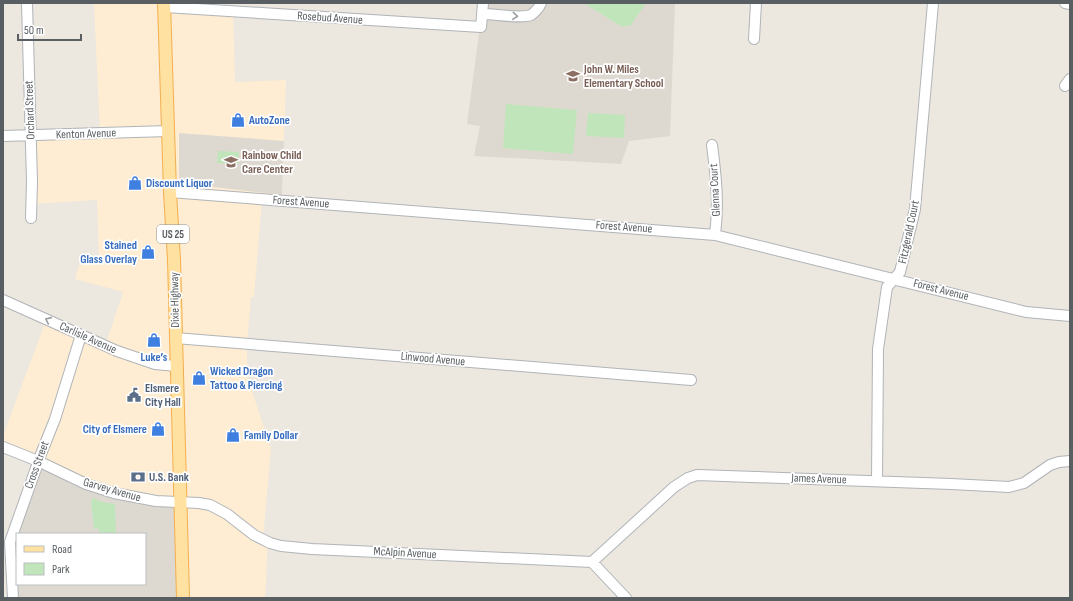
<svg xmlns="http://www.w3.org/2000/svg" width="1073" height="601" font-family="'Sofia Sans Condensed',sans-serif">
  <rect width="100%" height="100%" fill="#ece7df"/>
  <path fill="#feedd2" d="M94,3H164L233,11L235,82L286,80L282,201L262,200L254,297H251L247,344V376L271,449L263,539L268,542L265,598H183L180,503L114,493L3,447V436L46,320L105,346L123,292L75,279L82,256L99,260L97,200L31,204V135L100,133Z"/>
  <path fill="#ded9d0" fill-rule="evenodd" d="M483,3H675L670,136L629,141L621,164L474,156L480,126L467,124Z
    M179,133L284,141L282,195L179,183Z
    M38,461L86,484L180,503L183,598H13L10,548ZM17,534H145V584H17Z"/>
  <path fill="#c1e5ba" d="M584,3H646L631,25L622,27Z
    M506,104L577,110L573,154L503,148Z
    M588,113L625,115L624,138L586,136Z
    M218,151L239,152L238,164L217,163Z
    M93,498L102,502L115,504L116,534H99V528L94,529L91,502Z"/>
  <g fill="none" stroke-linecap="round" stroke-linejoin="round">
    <defs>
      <path id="minor" d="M27,3L32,181L31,218
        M1065,3L1070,4
        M165,7L481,27L483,3
        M483,14C494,14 521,19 531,15C535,12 539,8 541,3
        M754,39L756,3
        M1065,86L1070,79
        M3,136L168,131
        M712,145C716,175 719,204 715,235
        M170,192L715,235L1026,312L1070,316
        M3,300L117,351L155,364L176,366
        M175,338L691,380
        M3,447L38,461L86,484L114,493L156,501L199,503L210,505L227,514L254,535L270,543L281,546L312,549L592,562L626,598
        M877,481L878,349L887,287L900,272L915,209L933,3
        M592,562L674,487L688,478L697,475L951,484L1009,487L1024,483L1050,465L1059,462L1070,461
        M13,598L10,542L41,454L55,419L81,335"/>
      <path id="major" d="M164,3L170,192L174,260L183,598"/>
    </defs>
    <use href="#minor" stroke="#b0b4b8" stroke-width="12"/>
    <use href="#major" stroke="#f4ae50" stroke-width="14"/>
    <use href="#minor" stroke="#fff" stroke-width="10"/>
    <use href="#major" stroke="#ffe2a1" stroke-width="12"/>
  </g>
  <defs><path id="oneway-chevron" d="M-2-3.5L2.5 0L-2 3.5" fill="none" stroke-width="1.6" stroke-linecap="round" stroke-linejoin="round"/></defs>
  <g stroke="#9b9ea0">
    <use href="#oneway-chevron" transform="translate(515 16) rotate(5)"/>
    <use href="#oneway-chevron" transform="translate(48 320) rotate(-156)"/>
  </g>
  <defs>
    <symbol id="school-bare" viewBox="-9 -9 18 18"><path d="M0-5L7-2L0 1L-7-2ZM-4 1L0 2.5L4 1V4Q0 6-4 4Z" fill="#8d6e63" stroke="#fff" stroke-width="2.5" paint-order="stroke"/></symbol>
    <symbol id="shop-bare" viewBox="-9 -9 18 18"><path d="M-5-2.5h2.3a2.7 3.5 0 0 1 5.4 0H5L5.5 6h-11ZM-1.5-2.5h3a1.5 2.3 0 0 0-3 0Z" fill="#3f7fe0" stroke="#fff" stroke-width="2.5" paint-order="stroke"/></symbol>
    <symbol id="civic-bare" viewBox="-9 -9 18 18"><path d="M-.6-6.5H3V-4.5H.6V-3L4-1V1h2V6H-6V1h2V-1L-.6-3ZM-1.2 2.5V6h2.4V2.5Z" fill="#5c6f8a" stroke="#fff" stroke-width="2.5" paint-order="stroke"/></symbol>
    <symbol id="bank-bare" viewBox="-9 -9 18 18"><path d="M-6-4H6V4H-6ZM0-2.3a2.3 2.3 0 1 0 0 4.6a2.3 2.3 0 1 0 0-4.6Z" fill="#5c6f8a" stroke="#fff" stroke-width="2.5" paint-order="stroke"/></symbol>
  </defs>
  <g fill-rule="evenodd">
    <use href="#school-bare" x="563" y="66" width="20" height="20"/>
    <use href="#shop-bare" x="228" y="110" width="20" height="20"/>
    <use href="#school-bare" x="221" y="152" width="20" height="20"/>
    <use href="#shop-bare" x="125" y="173" width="20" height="20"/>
    <use href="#shop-bare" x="138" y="242" width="20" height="20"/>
    <use href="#shop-bare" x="144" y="330" width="20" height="20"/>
    <use href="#shop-bare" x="189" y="368" width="20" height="20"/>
    <use href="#civic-bare" x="124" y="385" width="20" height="20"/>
    <use href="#shop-bare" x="148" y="419" width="20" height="20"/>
    <use href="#shop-bare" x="223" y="425" width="20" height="20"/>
    <use href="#bank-bare" x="128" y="467" width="20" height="20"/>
  </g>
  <g text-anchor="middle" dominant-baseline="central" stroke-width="3.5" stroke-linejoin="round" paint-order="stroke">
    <rect fill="#fff" stroke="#8a8e90" stroke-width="1" x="157" y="225" width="32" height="18" rx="3"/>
    <g font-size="11" font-weight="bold" fill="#585e61">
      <text x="173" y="234">US 25</text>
    </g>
    <g font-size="12" fill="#585e61" stroke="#fff">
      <text transform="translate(330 18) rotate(4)">Rosebud Avenue</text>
      <text transform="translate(30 110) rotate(-92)">Orchard Street</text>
      <text transform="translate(86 134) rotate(-2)">Kenton Avenue</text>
      <text transform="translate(715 190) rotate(-93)">Glenna Court</text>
      <text transform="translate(301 202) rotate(4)">Forest Avenue</text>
      <text transform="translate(624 227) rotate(4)">Forest Avenue</text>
      <text transform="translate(909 232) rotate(-78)">Fitzgerald Court</text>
      <text transform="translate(941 290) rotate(14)">Forest Avenue</text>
      <text transform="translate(175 300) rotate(-91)">Dixie Highway</text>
      <text transform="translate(88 338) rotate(24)">Carlisle Avenue</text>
      <text transform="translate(433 359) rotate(5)">Linwood Avenue</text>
      <text transform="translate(37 465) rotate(-70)">Cross Street</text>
      <text transform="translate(819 479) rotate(2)">James Avenue</text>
      <text transform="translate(112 490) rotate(16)">Garvey Avenue</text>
      <text transform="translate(405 553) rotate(3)">McAlpin Avenue</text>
    </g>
    <g font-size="12" font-weight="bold" fill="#785e54" stroke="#fff" text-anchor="start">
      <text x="584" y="69">John W. Miles<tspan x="584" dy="14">Elementary School</tspan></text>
      <text x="242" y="155">Rainbow Child<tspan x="242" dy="14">Care Center</tspan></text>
    </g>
    <g font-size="12" font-weight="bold" fill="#366cbe" stroke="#fff" text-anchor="start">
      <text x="249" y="120">AutoZone</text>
      <text x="146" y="183">Discount Liquor</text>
      <text x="137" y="245" text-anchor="end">Stained<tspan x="137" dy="14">Glass Overlay</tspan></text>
      <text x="154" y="357" text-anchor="middle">Luke’s</text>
      <text x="210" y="371">Wicked Dragon<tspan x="210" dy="14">Tattoo &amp; Piercing</tspan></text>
      <text x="147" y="429" text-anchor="end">City of Elsmere</text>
      <text x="244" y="435">Family Dollar</text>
    </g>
    <g font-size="12" font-weight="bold" fill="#4e5e75" stroke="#fff" text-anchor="start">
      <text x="145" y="388">Elsmere<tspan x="145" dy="14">City Hall</tspan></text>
      <text x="149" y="477">U.S. Bank</text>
    </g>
  </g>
  <rect width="1073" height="601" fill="none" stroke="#585e61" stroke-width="8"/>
  <rect x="16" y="533" width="130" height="52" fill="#ffffff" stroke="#bcbfc0"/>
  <rect x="24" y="546" width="20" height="6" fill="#ffe2a1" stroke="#bcbfc0"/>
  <text x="52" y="553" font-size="12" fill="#585e61">Road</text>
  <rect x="24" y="563" width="20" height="12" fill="#c1e5ba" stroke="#bcbfc0"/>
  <text x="52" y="573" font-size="12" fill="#585e61">Park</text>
  <path d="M18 34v6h63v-6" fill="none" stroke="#585e61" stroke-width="2"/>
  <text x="24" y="34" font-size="12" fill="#585e61" stroke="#ffffff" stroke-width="3" paint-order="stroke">50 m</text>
</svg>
